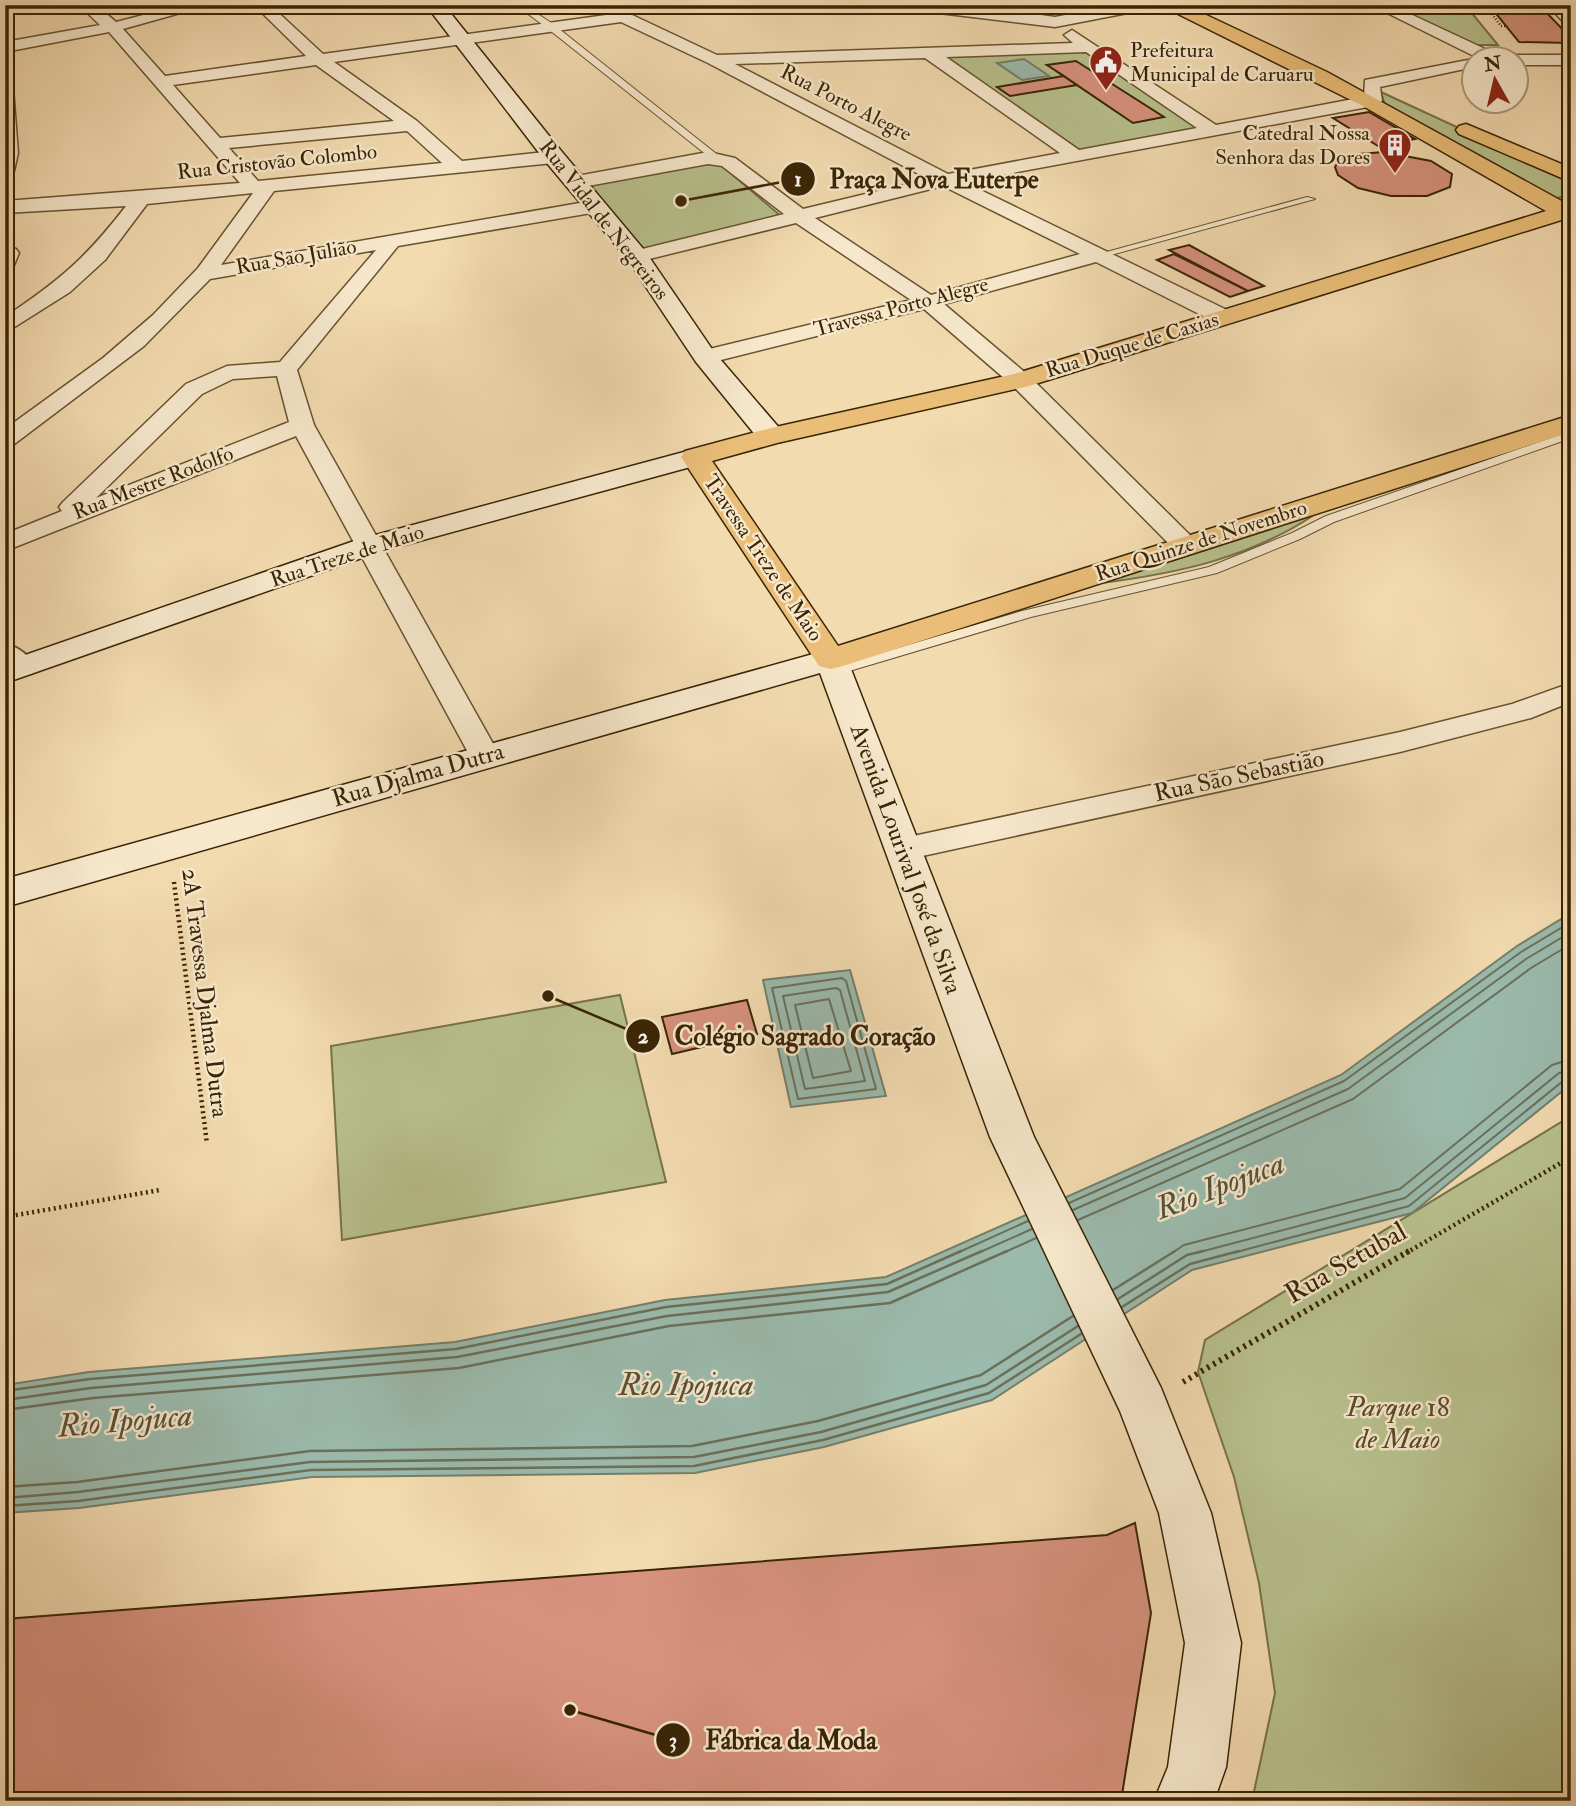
<svg xmlns="http://www.w3.org/2000/svg" width="1576" height="1806" font-family="'IM FELL Double Pica',serif">
  <rect width="100%" height="100%" fill="#f3dbb0"/>
  <filter id="stains"><feTurbulence type="fractalNoise" baseFrequency=".00286" numOctaves="4"/><feColorMatrix values="0 0 0 0 .2 0 0 0 0 .09 0 0 0 0 .02 0 0 0 .5 -.17"/></filter>
  <radialGradient id="worn" r=".72"><stop offset=".6" stop-color="#630" stop-opacity="0"/><stop offset="1" stop-color="#630" stop-opacity=".3"/></radialGradient>
  <path fill="#b8c18d" stroke="#787249" stroke-width="2" d="M1399,11L1471,12L1498,45H1473Z
    M1081,49L1202,128L1080,150L936,53Z
    M1381,92L1571,180V195L1552,199L1385,105Z
    M714,159L782,217L642,251L586,184Z
    M1314,515C1249,558 1179,573 1102,583Z
    M620,995L666,1182L342,1240L331,1046Z
    M1571,1116V1801H1252L1275,1693L1259,1583L1234,1477L1198,1372L1205,1340Z"/>
  <path fill="#9bbbae" stroke="#747f6a" stroke-width="2" d="M1024,59L1049,76L1022,80L997,63Z
    M1571,913V1084L1412,1213L1192,1270L992,1400L824,1447L695,1473L312,1477L79,1508L5,1513V1385L89,1372L455,1342L665,1300L886,1277L1341,1075L1517,946Z
    M850,970L886,1096L791,1107L763,980Z"/>
  <g fill="none" stroke-linecap="round" stroke-linejoin="round">
    <path stroke="#6a705a" stroke-width="2" d="M842,978L846,981L876,1089L798,1099L772,988Z
      M836,988L840,990L865,1081L805,1089L783,996Z
      M829,999L851,1071L813,1078L795,1005Z
      M1069,1203L1344,1081L1521,952L1571,922
      M1073,1210L1348,1089L1526,959L1571,932
      M1078,1220L1353,1099L1531,968L1571,944
      M957,1253L1028,1221
      M978,1253L1032,1229
      M1003,1253L1036,1238
      M1172,1253L1184,1245L1400,1189L1552,1065L1571,1059
      M1196,1253L1405,1198L1559,1073L1571,1070
      M1233,1253L1409,1206L1563,1081L1571,1079"/>
    <path stroke="#6a705a" stroke-width="2.5" d="M1113,1290L1175,1251
      M1118,1299L1187,1255L1203,1251
      M1122,1307L1190,1264L1239,1251
      M5,1391L90,1379L456,1349L666,1307L887,1284L961,1251
      M5,1400L91,1388L457,1357L667,1316L888,1292L982,1251
      M5,1410L93,1398L459,1368L669,1326L890,1303L1007,1251
      M5,1487L77,1482L310,1451L692,1446L818,1421L981,1375L1073,1316
      M5,1498L78,1492L310,1462L694,1457L821,1432L986,1385L1078,1326
      M5,1506L78,1501L311,1470L694,1466L823,1440L989,1393L1081,1334"/>
  </g>
  <path fill="#d7927d" stroke="#392405" stroke-width="2" d="M1489,5H1539L1571,38V43L1519,42Z
    M1076,61L1164,117L1133,123L1047,65Z
    M1076,61L1164,117L1133,123L1077,85L1010,96L997,87L1064,76L1047,65Z
    M1064,76L1077,85L1010,96L997,87Z
    M1369,112L1415,139L1378,146L1333,118Z
    M1384,152L1431,161L1452,174L1450,187L1427,196H1391L1358,188L1338,175L1335,167L1339,160L1358,154Z
    M1189,245L1264,286L1248,291L1169,250Z
    M1174,254L1248,291L1230,297L1157,260Z
    M747,1000L757,1034L672,1054L662,1017Z
    M1135,1523L1151,1613L1121,1801H5V1619L1107,1535Z"/>
  <g fill="none" stroke-linecap="round" stroke-linejoin="round">
    <defs>
      <path id="lane" d="M516,5H524L553,24L719,156V160H713L547,28Z
        M1307,197L1315,199L1100,258L1092,256Z
        M1571,431V438L1334,522L1300,539L1217,573L1031,617L836,675L829,671L831,668L1022,611L1209,567L1292,533L1326,516Z"/>
      <path id="street" d="M79,5H96L116,22L182,5H209L123,29L165,76L306,56L254,5H270L323,54L606,15L591,5H611L717,55L1073,43L1064,35L1072,30L1216,125L1364,97L1365,80L1478,58L1371,5H1391L1498,55H1571V65H1516V60H1474V67L1380,87L1382,101L1373,106L964,182L1231,312L1234,317L1231,322H1215L1096,262L944,304L1028,375L1195,540L1199,546L1195,552H1177L1012,385L924,309L705,364L697,362L694,357L697,352L911,300L796,223L637,262L630,260L627,256L630,252L784,214L722,166L708,164L577,188L568,182L577,176L708,152L735,158L803,209L928,179L708,63L621,22L334,62L417,121L462,161L554,151L563,157L554,163L274,191L221,265L597,200L607,206L597,212L398,246L297,370L314,425L500,756L496,763L485,766L474,763L470,756L296,436L5,551V534L62,511L59,507L63,502L186,384L227,366L280,362L376,250L210,279L144,346L13,445L5,447V429L103,358L153,315L198,268L253,193L147,204L105,260L70,292L5,333V317C60,280 86,258 126,206L5,213V201L240,183L109,32L5,52V42L100,25ZM1086,52L1197,128L1079,150L946,57ZM925,58L1060,153L948,174L735,64ZM316,65L394,121L220,138L173,85ZM407,131L442,163L258,181L229,148ZM943,186L1080,254L931,295L815,218ZM277,376L289,422L96,498L202,394L233,379Z
        M907,5H971L1055,17L1118,5H1150L1143,10L1055,27L914,10Z
        M1548,5H1564L1571,12V26L1565,24Z
        M5,83L13,88L18,153L14,171L5,177Z
        M5,246L16,249L19,253L12,270L5,272Z
        M5,643C18,647 30,656 37,667L33,673L23,676L5,667Z
        M1571,683V702L1531,718L1400,752L904,860L893,857L888,849L893,841L904,838L1400,732L1512,704Z"/>
      <path id="secondary" d="M426,5H444L562,152L645,251L714,352L781,430L785,436L781,442H761L696,362L628,260L546,162Z
        M695,449L705,451L709,457L705,463L379,552L5,683V662L357,540Z
        M831,649L843,652L847,659L1034,1137L1161,1388L1211,1513L1241,1643L1226,1767L1214,1801H1154L1168,1767L1185,1643L1159,1513L1120,1411L990,1137L820,673L5,907V879Z"/>
      <path id="primary" d="M1160,5H1185L1327,72L1567,204L1571,203V217L1029,386L777,443L712,461L838,646L1571,415V432L843,666L831,669L819,666L681,457L685,451L771,428L1014,374L1546,211L1363,106Z
        M1466,124L1571,168V182L1459,134L1456,130L1459,126Z"/>
    </defs>
    <use href="#lane" stroke="#685230" stroke-width="2"/>
    <use href="#street" stroke="#685230" stroke-width="3"/>
    <use href="#secondary" stroke="#392405" stroke-width="3"/>
    <use href="#primary" stroke="#392405" stroke-width="3"/>
    <path stroke="#392405" stroke-width="2.5" stroke-dasharray="1 2" stroke-linecap="butt" d="M1476,10H1489L1501,26H1506"/>
    <path stroke="#392405" stroke-width="4.5" stroke-dasharray="2 3.5" stroke-linecap="butt" d="M174,882L207,1144
      M5,1217L160,1190
      M1406,1253L1571,1157"/>
    <path stroke="#392405" stroke-width="6" stroke-dasharray="2.5 4.5" stroke-linecap="butt" d="M1183,1382L1409,1251"/>
    <use href="#lane" fill="#f7e8cc" fill-rule="evenodd"/>
    <use href="#street" fill="#f7e8cc" fill-rule="evenodd"/>
    <use href="#secondary" fill="#f7e8cc" fill-rule="evenodd"/>
    <use href="#primary" fill="#eabe78" fill-rule="evenodd"/>
  </g>
  <defs>
    <symbol id="civic-pin" viewBox="-11 -11 22 30"><path d="M0 17L-7.5 6A9.5 9.5 0 1 1 7.5 6Z" fill="#8f2418" stroke="#f7e8cc"/><path d="M-.6-6.5H3V-4.5H.6V-3L4-1V1h2V6H-6V1h2V-1L-.6-3ZM-1.2 2.5V6h2.4V2.5Z" fill="#fff"/></symbol>
    <symbol id="building-pin" viewBox="-11 -11 22 30"><path d="M0 17L-7.5 6A9.5 9.5 0 1 1 7.5 6Z" fill="#8f2418" stroke="#f7e8cc"/><path d="M-4-6H4V6H1V3H-1V6H-4ZM-2.5-4.3h1.7v1.8h-1.7ZM.8-4.3h1.7v1.8H.8ZM-2.5-1h1.7V.8h-1.7ZM.8-1h1.7V.8H.8Z" fill="#fff"/></symbol>
  </defs>
  <g fill-rule="evenodd">
    <use href="#civic-pin" x="1087" y="43" width="38" height="52"/>
    <use href="#building-pin" x="1376" y="126" width="38" height="52"/>
  </g>
  <g text-anchor="middle" dominant-baseline="central" stroke-width="5" stroke-linejoin="round" paint-order="stroke">
    <g font-size="21" fill="#392405" stroke="#f7e8cc" text-anchor="start">
      <text x="1130" y="50">Prefeitura<tspan x="1130" dy="24">Municipal de Caruaru</tspan></text>
      <text x="1370" y="133" text-anchor="end">Catedral Nossa<tspan x="1370" dy="24">Senhora das Dores</tspan></text>
    </g>
    <g font-size="21" fill="#392405" stroke="#f7e8cc">
      <text transform="translate(846 103) rotate(27)">Rua Porto Alegre</text>
      <text transform="translate(277 162) rotate(-6)">Rua Cristovão Colombo</text>
      <text transform="translate(604 220) rotate(52)">Rua Vidal de Negreiros</text>
      <text transform="translate(296 257) rotate(-10)">Rua São Julião</text>
      <text transform="translate(901 307) rotate(-15)">Travessa Porto Alegre</text>
      <text transform="translate(1132 345) rotate(-17)">Rua Duque de Caxias</text>
      <text transform="translate(153 483) rotate(-21)">Rua Mestre Rodolfo</text>
      <text transform="translate(1201 541) rotate(-18)">Rua Quinze de Novembro</text>
      <text transform="translate(347 556) rotate(-18)">Rua Treze de Maio</text>
      <text transform="translate(763 558) rotate(56)">Travessa Treze de Maio</text>
    </g>
    <g font-size="24" fill="#392405" stroke="#f7e8cc">
      <text transform="translate(418 775) rotate(-16)">Rua Djalma Dutra</text>
      <text transform="translate(1239 776) rotate(-12)">Rua São Sebastião</text>
      <text transform="translate(906 859) rotate(70)">Avenida Lourival José da Silva</text>
      <text transform="translate(205 993) rotate(83)">2A Travessa Djalma Dutra</text>
    </g>
    <g font-size="28" fill="#392405" stroke="#f7e8cc">
      <text transform="translate(1346 1263) rotate(-30)">Rua Setubal</text>
    </g>
    <g font-size="28" font-style="italic" fill="#594b27" stroke="#f7e8cc">
      <text x="1398" y="1407">Parque 18<tspan x="1398" dy="32">de Maio</tspan></text>
    </g>
    <g font-size="32" font-style="italic" fill="#565138" stroke="#f7e8cc">
      <text transform="translate(1220 1186) rotate(-21)">Rio Ipojuca</text>
      <text x="686" y="1385">Rio Ipojuca</text>
      <text transform="translate(125 1421) rotate(-5)">Rio Ipojuca</text>
    </g>
  </g>
  <path fill="none" stroke="#392405" stroke-width="2.5" d="M681 201L798 179M548 996L643 1036M570 1710L673 1740"/>
  <g fill="#392405" stroke="#f7e8cc" stroke-width="2.5">
    <circle cx="681" cy="201" r="7"/>
    <circle cx="548" cy="996" r="7"/>
    <circle cx="570" cy="1710" r="7"/>
    <circle cx="798" cy="179" r="18"/>
    <circle cx="643" cy="1036" r="18"/>
    <circle cx="673" cy="1740" r="18"/>
  </g>
  <g font-size="21" text-anchor="middle" font-weight="bold" fill="#fff">
    <text x="798" y="186">1</text>
    <text x="643" y="1043">2</text>
    <text x="673" y="1747">3</text>
  </g>
  <g font-size="26" text-anchor="middle" font-weight="bold" fill="#392405" stroke="#f7e8cc" stroke-width="5" stroke-linejoin="round" paint-order="stroke">
    <text x="934" y="188">Praça Nova Euterpe</text>
    <text x="805" y="1045">Colégio Sagrado Coração</text>
    <text x="791" y="1749">Fábrica da Moda</text>
  </g>
  <rect width="1576" height="1806" fill="none" stroke="#f3dbb0" stroke-width="28"/>
  <rect x="7" y="7" width="1562" height="1792" fill="none" stroke="#392405" stroke-width="3.5"/>
  <rect x="14" y="14" width="1548" height="1778" fill="none" stroke="#392405" stroke-width="2"/>
  <g transform="translate(1495 80) rotate(352)"><circle r="33" fill="#f7e8cc" stroke="#ab9a7c" stroke-width="2"/>
  <path d="M0-5L12 26L0 18L-12 26Z" fill="#8f2418"/>
  <text y="-10" font-size="19" font-weight="bold" text-anchor="middle" fill="#392405">N</text>
  </g>
  <rect width="100%" height="100%" filter="url(#stains)"/>
  <rect width="100%" height="100%" fill="url(#worn)"/>
</svg>
